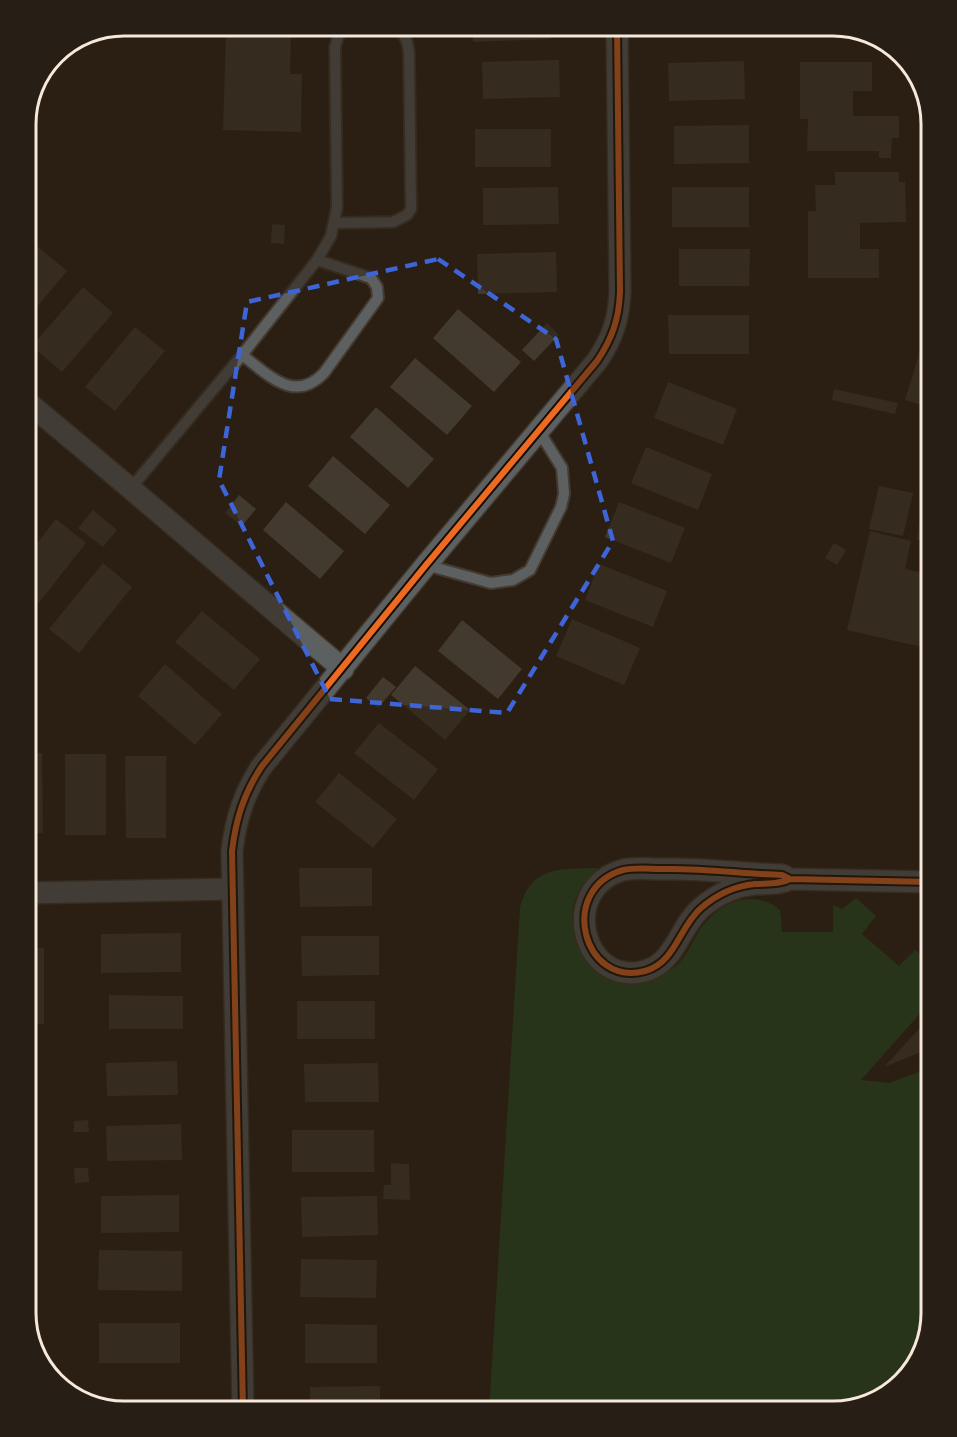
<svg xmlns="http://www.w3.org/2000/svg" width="957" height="1437" font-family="Poppins,sans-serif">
  <rect width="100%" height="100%" fill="#2a1f12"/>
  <path fill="#274f22" d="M598,868C591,877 582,886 577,895C567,914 575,939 585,956L653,979C662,975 670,971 677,965C690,952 694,935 706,922C725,899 756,890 780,910L782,932H833V905L842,909L856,898L876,916L862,934L899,966L915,950L930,962L931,961V1001L861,1080L890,1083L931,1067V1313L918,1362L882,1398L833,1411H489L520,908C531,865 562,869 598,868Z"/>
  <path fill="#433a2f" d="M473,26H550L551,39L473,42Z
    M666,26H747V32L667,34Z
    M811,26H839L871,37L811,36Z
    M226,31L291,33L290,74H302L301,132L223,130Z
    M559,60L560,97L483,99L482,62Z
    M744,61L745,99L669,101L668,63Z
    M800,62H872V91H853V116H899V138H892L891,158H879V151H807L808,119H800Z
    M749,125V163L674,164V126Z
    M475,129H551V167H475Z
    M835,172H899V182H905L906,222L860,223V249H879V278H808V211H816L815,185H835Z
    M558,187L559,224L483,225V188Z
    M672,187H749V227H672Z
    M272,224L285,225L284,244L271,243Z
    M37,246L67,271L26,320V259Z
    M679,249H750L749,286H679Z
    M556,252L557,292L478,294L477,254Z
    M83,287L113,313L62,372L32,346Z
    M458,309L521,362L494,392L433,338Z
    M668,315H749V354H669Z
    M547,323L559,335L534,361L522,350Z
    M135,327L165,351L115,411L85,387Z
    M924,338L931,340V408L905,400Z
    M415,358L472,406L447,435L390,387Z
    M668,382L737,409L723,445L654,418Z
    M834,389L898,403L895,414L832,400Z
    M376,407L434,459L408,488L350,437Z
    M646,447L712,474L698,510L631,483Z
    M333,456L390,505L365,534L308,486Z
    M879,486L913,493L903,536L869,529Z
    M26,495L37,504L26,518Z
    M239,495L256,509L242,526L225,513Z
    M286,502L344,551L320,579L263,530Z
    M619,502L685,528L671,563L605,537Z
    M93,510L117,530L103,547L78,528Z
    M56,519L86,543L34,609L26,602V557Z
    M920,522L931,525V568L921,566L926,541L917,540Z
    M870,531L911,541L905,569L931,575V649L847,630Z
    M834,543L846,550L837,565L825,558Z
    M103,563L132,587L79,653L49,629Z
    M599,564L667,591L653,627L585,600Z
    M202,611L260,659L234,690L175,642Z
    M572,619L640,648L624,685L556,656Z
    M462,620L522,669L498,699L438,651Z
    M165,664L222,714L195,745L138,696Z
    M415,666L470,710L445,740L391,695Z
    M383,677L396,687L378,708L366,698Z
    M379,723L438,769L414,800L354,753Z
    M26,753H42L43,833H26Z
    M65,754H106V835H65Z
    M125,756H166V838H126Z
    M339,773L397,819L373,848L315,802Z
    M299,868H372V906L300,907Z
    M181,933V972L101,973V934Z
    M301,936H379V975L302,976Z
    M26,948H44V1024H26Z
    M109,995L183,996V1029H109Z
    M297,1001H375V1039H297Z
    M931,1016V1048L884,1067Z
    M177,1061L178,1095L107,1096L106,1063Z
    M378,1063L379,1102H305L304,1064Z
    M88,1120L89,1132H74V1121Z
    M181,1124L182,1160L107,1161L106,1126Z
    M292,1130H374V1172H292Z
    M391,1163L409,1164L410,1200L383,1199L384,1185H391Z
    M74,1168H88L89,1182L75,1183Z
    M179,1195V1232L101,1233V1196Z
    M377,1196L378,1235L302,1237L301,1197Z
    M99,1250L182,1251V1291L98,1290Z
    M301,1259L377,1260L376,1298L300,1297Z
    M99,1323H180V1363H99Z
    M305,1324L377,1325V1363H305Z
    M380,1386V1411H310V1387Z"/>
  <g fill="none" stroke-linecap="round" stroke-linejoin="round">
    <defs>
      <path id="service" d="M335,223L393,222L407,215L411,209L409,54C408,42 405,33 395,26
        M242,355C269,375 294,404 324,373L378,298L377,287L371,278L317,260
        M131,488L242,355L317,260L331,236L337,207L335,47L339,34L347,26
        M426,565L491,583L513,580L530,570L561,507L564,494L562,468L539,431"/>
      <path id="minor" d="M26,401C133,489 237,580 343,669
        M790,879C779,885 767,883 755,884C735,886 716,895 701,908C679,927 676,962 645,971C583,988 557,889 623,870C635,867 650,869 664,869C703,868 743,874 782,875L790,879L931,882
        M26,893L233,889
        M243,1411L232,851C236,818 244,793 262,766L426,565L597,361C612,339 619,319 620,292L617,26"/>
    </defs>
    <use href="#service" stroke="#443a30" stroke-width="14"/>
    <use href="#minor" stroke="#443a30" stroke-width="24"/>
    <use href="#service" stroke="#5d6060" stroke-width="10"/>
    <use href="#minor" stroke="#5d6060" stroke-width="21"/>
    <defs>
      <path id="cycleway" d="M790,879C779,885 767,883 755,884C735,886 716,895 701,908C679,927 676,962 645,971C583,988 557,889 623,870C635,867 650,869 664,869C703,868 743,874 782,875L790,879L931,882
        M243,1411L232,851C236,818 244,793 262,766L426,565L597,361C612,339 619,319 620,292L617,26"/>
    </defs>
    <use href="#cycleway" stroke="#150c04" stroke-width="10"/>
    <use href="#cycleway" stroke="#ed6a23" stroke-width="6"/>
  </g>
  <path d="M0 0H957V1437H0ZM438,259L556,339L613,541L507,713L330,699L219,480L247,302Z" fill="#2a1f12" fill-opacity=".55" fill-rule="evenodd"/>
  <path fill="none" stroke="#3e65d8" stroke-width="4.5" stroke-dasharray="12 8" stroke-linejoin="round" d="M438,259L556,339L613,541L507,713L330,699L219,480L247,302Z"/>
  <path d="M0 0H957V1437H0ZM124 36H833A88 88 0 0 1 921 124V1313A88 88 0 0 1 833 1401H124A88 88 0 0 1 36 1313V124A88 88 0 0 1 124 36Z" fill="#271e15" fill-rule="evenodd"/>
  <path fill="none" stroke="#f6e8da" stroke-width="3" d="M124 36H833A88 88 0 0 1 921 124V1313A88 88 0 0 1 833 1401H124A88 88 0 0 1 36 1313V124A88 88 0 0 1 124 36Z"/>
</svg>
